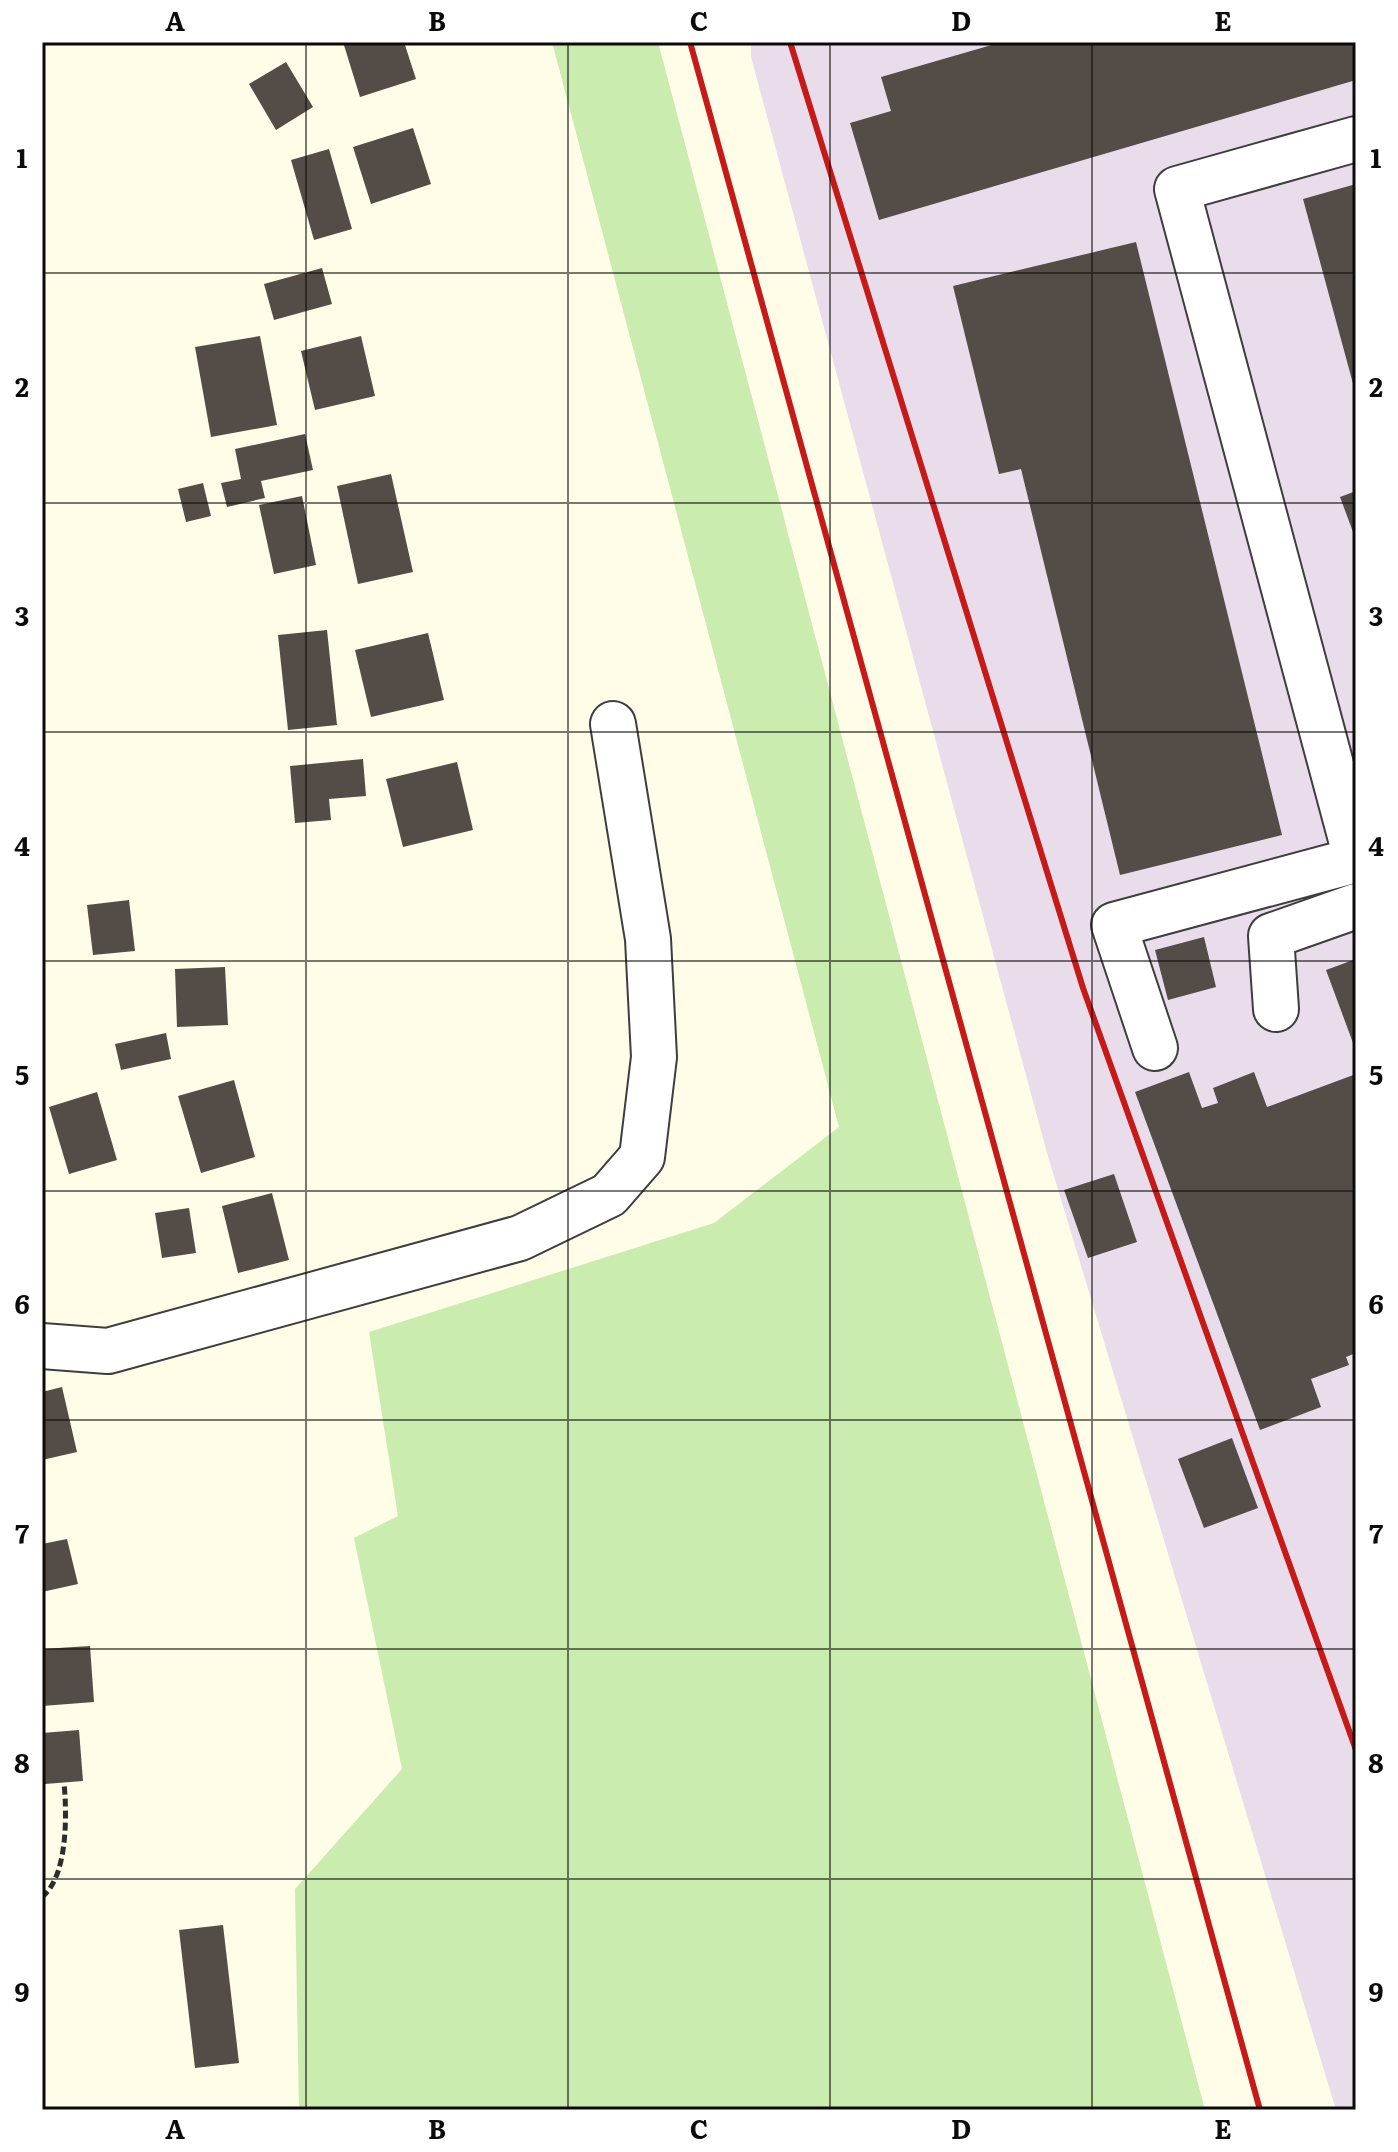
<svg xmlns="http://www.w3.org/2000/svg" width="1398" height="2152" font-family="Literata,serif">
  <rect width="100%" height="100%" fill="#fffce8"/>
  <path fill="#eaddeb" d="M751,42H1356V2110H1336L1047,1153L751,57Z"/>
  <path fill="#cbecaf" d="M552,42H658L1205,2110H299L295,1889L402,1769L354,1538L398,1516L369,1332L714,1223L839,1127Z"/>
  <path fill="#544c46" d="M343,42H404L416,79L360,97Z
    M1002,42H1356V80L879,220L850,123L891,111L881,77Z
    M286,62L313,107L276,130L249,84Z
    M413,128L431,184L371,204L353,147Z
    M329,149L352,229L314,240L291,160Z
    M1356,184V391H1355L1303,199Z
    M1136,242L1282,835L1120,875L1021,469L999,474L953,286Z
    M322,268L332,304L274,320L264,284Z
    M260,336L277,425L211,437L195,347Z
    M361,336L375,396L315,410L301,351Z
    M305,434L313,470L261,481L265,498L227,507L221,483L241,479L235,449Z
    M391,474L413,572L358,584L337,486Z
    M203,483L211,516L186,522L178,489Z
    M1356,491V540L1340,497Z
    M302,496L316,565L274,574L259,505Z
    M327,630L337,725L288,730L278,635Z
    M428,633L444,700L371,717L355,650Z
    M363,759L366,796L329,799L331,820L295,823L290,766Z
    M457,762L473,830L403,847L386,779Z
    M129,900L135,951L93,955L87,905Z
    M1204,937L1216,987L1168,1000L1155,950Z
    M1356,959V1051L1326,970Z
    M225,967L228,1025L177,1027L175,969Z
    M166,1033L171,1059L121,1070L115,1044Z
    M1189,1072L1202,1108L1218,1103L1213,1088L1254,1072L1267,1107L1356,1074V1353L1346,1357L1349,1365L1311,1379L1321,1407L1260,1430L1135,1092Z
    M234,1080L255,1157L201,1173L178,1096Z
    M97,1092L117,1160L69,1174L49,1107Z
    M1114,1174L1137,1242L1088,1258L1064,1190Z
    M272,1193L289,1260L238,1273L222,1206Z
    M189,1208L196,1253L162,1258L155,1213Z
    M62,1387L77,1452L42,1460V1392Z
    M1232,1438L1258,1508L1204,1528L1178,1459Z
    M67,1539L78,1584L42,1592V1544Z
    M90,1646L94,1702L42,1706V1649Z
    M79,1730L83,1781L45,1784L42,1733Z
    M223,1925L239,2063L195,2068L179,1930Z"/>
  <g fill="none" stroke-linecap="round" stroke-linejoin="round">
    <defs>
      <path id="minor" d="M1356,139L1177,189L1356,858
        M1276,1009L1271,936L1356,906
        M1155,1048L1114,925L1356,860
        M42,1346L108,1351L520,1238L609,1195L642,1157L654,1057L648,939L613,724"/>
    </defs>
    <use href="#minor" stroke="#3e3e3e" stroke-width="48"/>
    <path stroke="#2d2d2d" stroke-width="5" stroke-dasharray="8 4" stroke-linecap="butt" d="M42,1897C68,1876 67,1814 64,1783"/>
    <use href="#minor" stroke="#fff" stroke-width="44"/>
    <path stroke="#c51a18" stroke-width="6" d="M690,42L1260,2110
      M790,42L1083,988L1356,1750"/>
  </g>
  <path fill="none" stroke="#0b0b0b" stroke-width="2" stroke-opacity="0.55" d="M306,42V2110M568,42V2110M830,42V2110M1092,42V2110M42,273H1356M42,503H1356M42,732H1356M42,961H1356M42,1191H1356M42,1420H1356M42,1649H1356M42,1879H1356"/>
  <rect width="1398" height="2152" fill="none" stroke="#ffffff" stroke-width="88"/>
  <rect x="44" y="44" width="1310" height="2064" fill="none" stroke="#0b0b0b" stroke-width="3"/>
  <g font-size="26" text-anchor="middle" font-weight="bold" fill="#0b0b0b">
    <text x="175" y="31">A</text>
    <text x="437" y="31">B</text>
    <text x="699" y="31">C</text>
    <text x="961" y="31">D</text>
    <text x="1223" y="31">E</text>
    <text x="22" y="168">1</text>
    <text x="1376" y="168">1</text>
    <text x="22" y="397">2</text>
    <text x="1376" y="397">2</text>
    <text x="22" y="626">3</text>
    <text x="1376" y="626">3</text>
    <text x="22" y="856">4</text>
    <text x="1376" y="856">4</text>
    <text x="22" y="1085">5</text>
    <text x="1376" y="1085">5</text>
    <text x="22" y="1314">6</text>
    <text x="1376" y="1314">6</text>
    <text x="22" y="1544">7</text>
    <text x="1376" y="1544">7</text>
    <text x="22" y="1773">8</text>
    <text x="1376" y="1773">8</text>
    <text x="22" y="2002">9</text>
    <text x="1376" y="2002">9</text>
    <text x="175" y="2139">A</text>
    <text x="437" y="2139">B</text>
    <text x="699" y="2139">C</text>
    <text x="961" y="2139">D</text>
    <text x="1223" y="2139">E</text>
  </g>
</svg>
